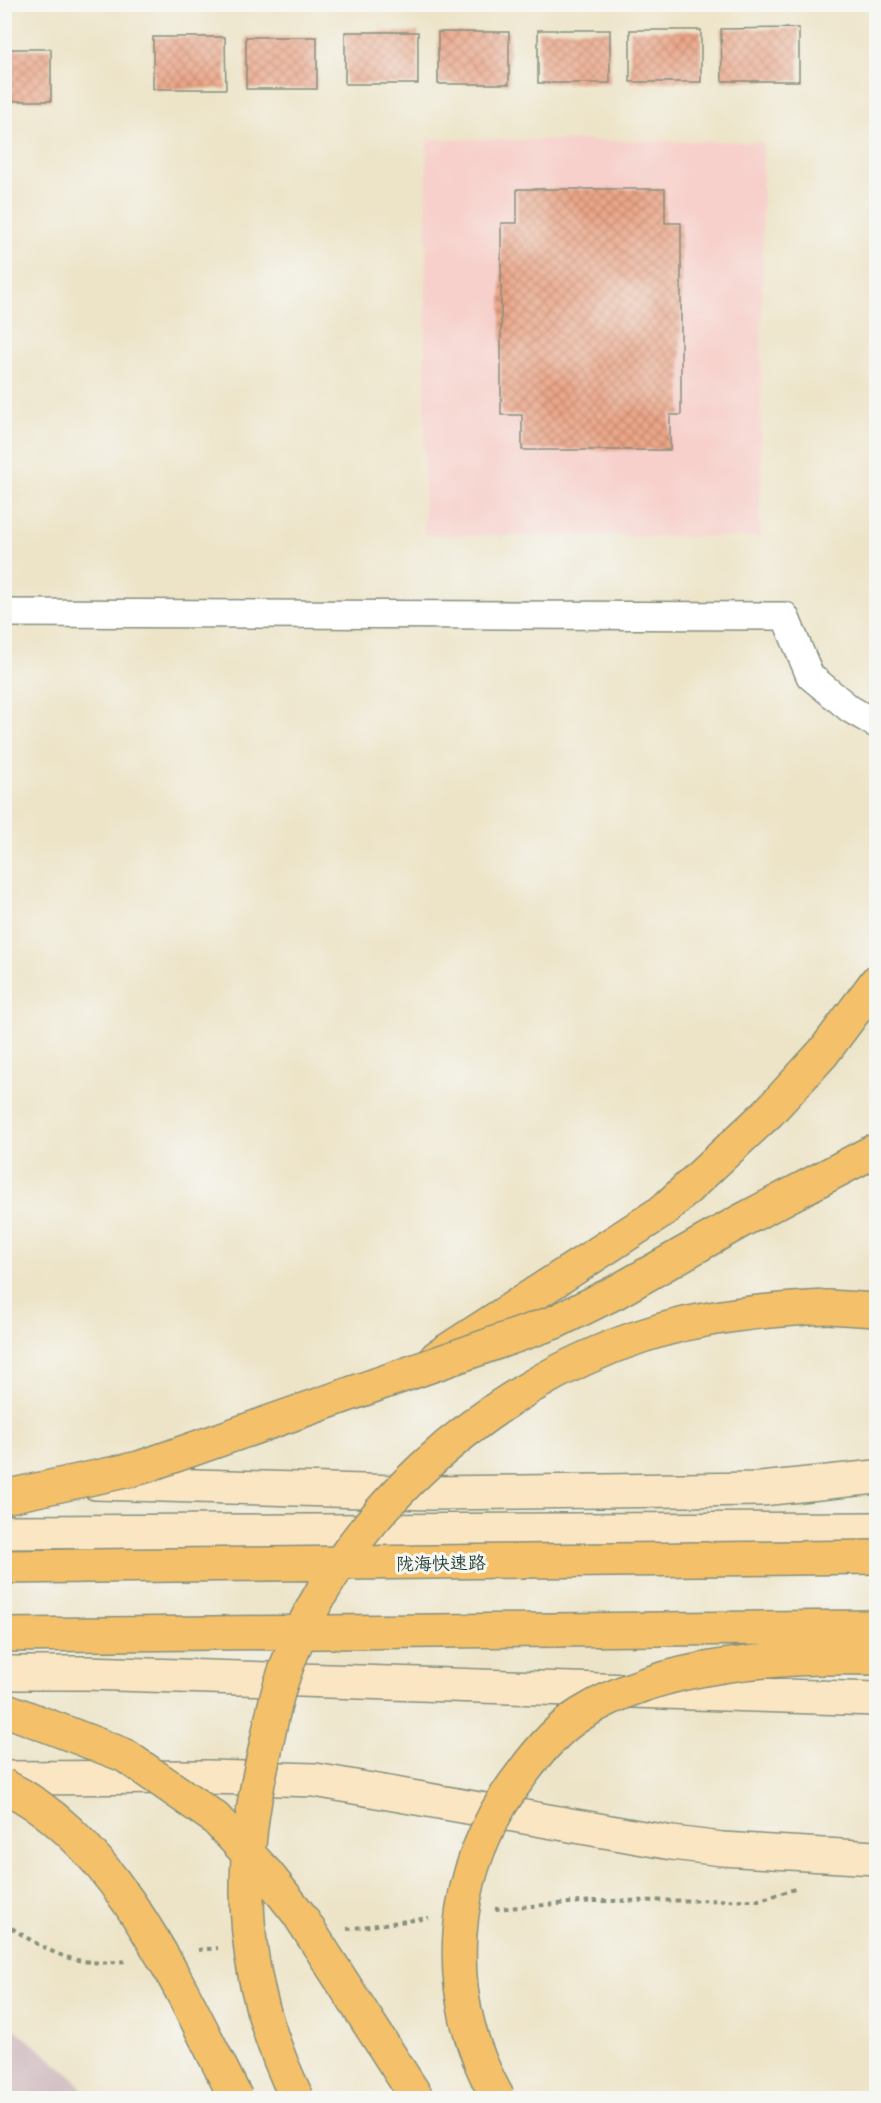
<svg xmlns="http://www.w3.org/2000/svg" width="881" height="2103" font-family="Delius,'LXGW WenKai TC',sans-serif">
  <defs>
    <pattern id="building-cross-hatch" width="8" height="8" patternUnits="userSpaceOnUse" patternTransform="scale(1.5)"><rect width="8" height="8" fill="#eca688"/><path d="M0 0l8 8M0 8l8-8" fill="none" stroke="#bf8870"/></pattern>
  </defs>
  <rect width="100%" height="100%" fill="#f6f6f2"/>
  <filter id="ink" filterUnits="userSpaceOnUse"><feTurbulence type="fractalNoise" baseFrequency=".0167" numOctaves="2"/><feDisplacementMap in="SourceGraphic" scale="12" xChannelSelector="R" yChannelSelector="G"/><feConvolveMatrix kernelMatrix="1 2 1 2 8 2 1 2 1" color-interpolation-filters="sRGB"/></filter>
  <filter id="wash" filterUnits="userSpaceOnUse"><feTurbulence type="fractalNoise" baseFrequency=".008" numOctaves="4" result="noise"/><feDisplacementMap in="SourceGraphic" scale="24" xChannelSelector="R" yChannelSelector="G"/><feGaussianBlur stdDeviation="1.35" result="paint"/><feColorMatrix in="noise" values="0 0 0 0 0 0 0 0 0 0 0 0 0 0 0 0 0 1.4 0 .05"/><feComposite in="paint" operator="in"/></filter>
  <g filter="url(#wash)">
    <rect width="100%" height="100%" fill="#ede4c8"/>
    <path fill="#f7d0cb" d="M427,139L763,142L760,537L424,535Z"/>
    <path fill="#d2bec2" d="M4,2020L74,2078L89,2098H5Z"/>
    <g id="blocks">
      <path fill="url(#building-cross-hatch)" d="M799,28V81H722L721,29Z
        M538,30H610V83H538Z
        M630,30H701V82H630Z
        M345,32H418V84H345Z
        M438,32H509V84H438Z
        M153,37H225L226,89H153Z
        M246,37H317V89H246Z
        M4,49H51V101H4Z
        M517,189H665V223H681V415H670V450H522V415H501V223H517Z"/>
    </g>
  </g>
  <g filter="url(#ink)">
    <use href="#blocks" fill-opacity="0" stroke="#86907e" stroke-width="1.5"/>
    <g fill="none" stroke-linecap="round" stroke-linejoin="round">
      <defs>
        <path id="street" d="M4,613L785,616L810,676L850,709L876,724"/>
        <path id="secondary" d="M96,1483L430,1493L761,1489L876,1477
          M4,1532L876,1529
          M4,1673H86L876,1699
          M4,1778L208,1777L315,1780L672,1843L722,1849L876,1858"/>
        <path id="highway" d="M828,1307L876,1310
          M437,1357L663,1211L768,1113L823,1053L876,982"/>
      </defs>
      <use href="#street" stroke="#86907e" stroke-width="30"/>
      <use href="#secondary" stroke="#86907e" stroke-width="36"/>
      <use href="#highway" stroke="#86907e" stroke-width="36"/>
      <path stroke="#86907e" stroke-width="4" stroke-dasharray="4.5 4.5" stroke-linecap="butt" d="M495,1909L594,1901L760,1900L798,1888
        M4,1923C47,1951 72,1968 126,1961
        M347,1929L429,1918
        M198,1950L218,1948"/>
      <use href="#street" stroke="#fff" stroke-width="27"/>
      <use href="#secondary" stroke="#fbe6c4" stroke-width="33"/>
      <use href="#highway" stroke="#f4c16b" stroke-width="33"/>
      <defs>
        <path id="highway-bridge" d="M4,1497L139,1468L555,1322L616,1292L741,1221L876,1150
          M4,1567L876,1557
          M4,1635L876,1627
          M4,1709L124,1755L215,1818L267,1874L298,1913L417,2098
          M4,1786C117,1839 182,1993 236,2098
          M297,2098C241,1984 235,1878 264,1755C270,1729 274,1702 283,1677C334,1521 488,1386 642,1336C701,1316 766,1310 828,1307
          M498,2098C439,1995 448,1869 521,1775C537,1753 558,1728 581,1714C664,1662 782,1656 876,1658"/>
      </defs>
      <use href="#highway-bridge" stroke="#86907e" stroke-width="36" stroke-linecap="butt"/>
      <use href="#highway-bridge" stroke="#f4c16b" stroke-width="33"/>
    </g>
  </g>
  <g text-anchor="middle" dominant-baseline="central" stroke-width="6" stroke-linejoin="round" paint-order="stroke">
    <g font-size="18" fill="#1f3d34" stroke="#f6f6f2">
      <text transform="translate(441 1563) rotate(-1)">陇海快速路</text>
    </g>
  </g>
  <rect width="881" height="2103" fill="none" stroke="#f6f6f2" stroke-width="24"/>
</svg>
